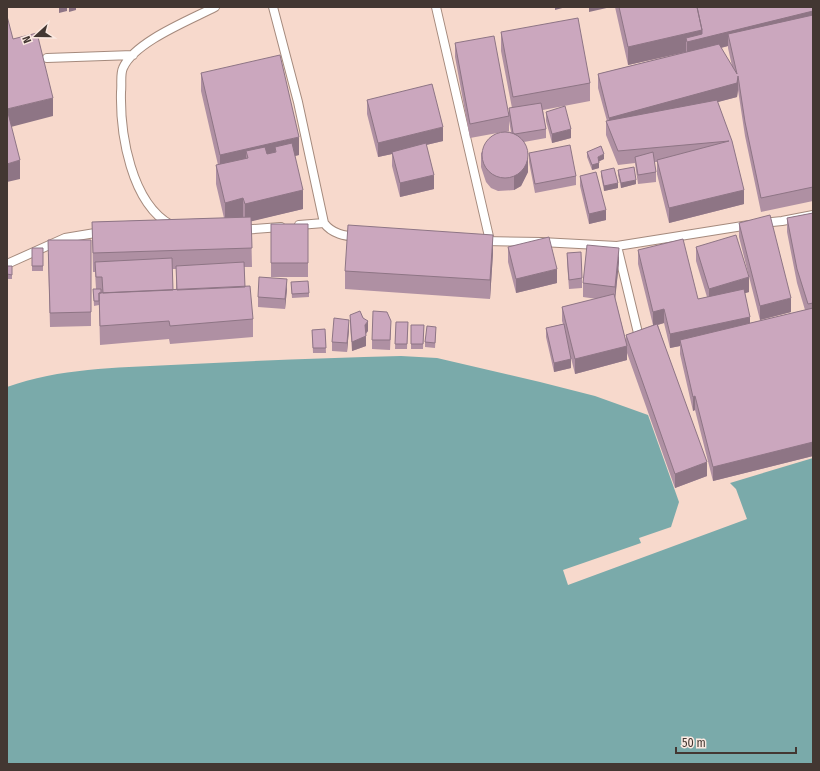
<svg xmlns="http://www.w3.org/2000/svg" width="820" height="771" font-family="'Fira Sans Condensed',sans-serif">
  <rect width="100%" height="100%" fill="#f7d9cc"/>
  <path fill="#7aaaaa" d="M401,356L437,358L540,382L595,396L648,415L679,502L671,527L639,538L641,543L563,570L568,585L747,519L736,489L730,483L813,458V764H7V387C60,368 115,368 171,365C248,361 324,358 401,356Z"/>
  <g fill="none" stroke-linecap="round" stroke-linejoin="round">
    <defs>
      <path id="service" d="M273,7L298,102L324,223C332,234 345,236 357,237
        M436,7L490,241
        M47,58L133,55
        M762,223L782,221L813,215
        M171,225C131,203 120,134 121,92C122,85 120,74 123,68C134,42 190,20 215,7
        M299,225L324,223
        M241,230L281,227
        M483,241L541,242L617,246L639,337
        M617,246L749,225
        M7,264L65,238L101,232"/>
    </defs>
    <use href="#service" stroke="#a58a7d" stroke-width="10"/>
    <use href="#service" stroke="#fff" stroke-width="8"/>
  </g>
  <path fill="#af90a3" fill-rule="evenodd" d="M615,7H813V201L761,212L745,136L738,90L737,97L717,102L744,204L669,223L657,174V162H654L656,172V182L638,184L635,163L618,165L606,135V121H607L598,88V74L686,52L628,65ZM728,46V48L732,66L721,48Z
    M501,32L590,83V101L543,110L546,129V138L524,142L528,172L521,186L514,190L498,191L491,188L486,182L481,167V153L503,132L470,138L455,57V43L509,113V108H512L501,51ZM509,121L511,132L506,131H509Z
    M201,73L299,155L295,156L303,209L251,221L252,267H244L245,287L253,319V337L170,344L169,339L100,345L99,305L94,306L93,289H96L95,272H93L92,222L224,218L216,184V165H218L201,91ZM172,269H176V290H173Z
    M367,100L443,141L426,145L434,189L400,197L392,166V154L378,157L367,114Z
    M546,112L571,138L552,143L546,121Z
    M587,152L604,159L599,161V168L592,170L587,157Z
    M529,153L576,176V185L535,193L529,162Z
    M618,170L636,184L621,188L618,175Z
    M601,171L618,188L604,191L601,176Z
    M580,176L606,220L589,224L580,186Z
    M813,213V456L713,481L695,410L693,411L680,354V346L670,348L664,323L658,325L707,476L675,488L627,353V360L575,374L571,358V368L554,372L546,337V328L563,324L562,321V307L597,299L583,297V283L619,262L615,298L626,341V335L653,325L638,264V250L698,299L707,297L696,261V247L749,292L745,293L750,323L805,310L797,283L787,232V218Z
    M739,223L791,312L760,320L739,237Z
    M271,224H308V277H271Z
    M91,240V326L50,327L48,254Z
    M508,247L557,283L516,293L508,262Z
    M32,248H43V271H32Z
    M493,253L490,299L345,289V271Z
    M567,253L582,278V288L569,289L567,262Z
    M7,266L12,271V279H7Z
    M291,282L309,293V297L292,298Z
    M287,289L285,309L258,307V297Z
    M350,315L368,331L366,334V346L352,351L350,325Z
    M396,322H408L407,349H395Z
    M411,325H424L423,349H411Z
    M325,329L326,353H313L312,330Z
    M349,329L347,352L332,351V342Z
    M391,330L390,350L372,349V340Z
    M436,331L435,348L425,347V342Z"/>
  <path fill="#8e7585" d="M63,7H67V11L59,13V8Z
    M69,7H76V10L69,12Z
    M555,7H566L555,10Z
    M589,7H611L589,12Z
    M813,11V25L728,34V46L687,56V42L686,38V52L628,65V47L702,30Z
    M738,76V90L737,97L610,131L609,129V118Z
    M53,98V116L7,128V109Z
    M443,127V141L392,153V152V154L378,157V143Z
    M571,129V138L552,143V134Z
    M299,137V155L276,160V152L275,147V160L246,151V167L220,173V155Z
    M604,154V159L598,162V157Z
    M528,158V172L521,186L514,190V176Z
    M20,160V179L7,182V164Z
    M599,163V168L592,170V165Z
    M434,175V189L400,197V183Z
    M636,180V184L621,188V183Z
    M618,183V188L604,191V186Z
    M303,190V209L245,223V204Z
    M744,190V204L669,223V208Z
    M243,198V217L225,221V203Z
    M606,210V220L589,224V214Z
    M493,235V253L490,299V280Z
    M619,248V262L615,301V287Z
    M557,269V283L516,293V279Z
    M749,277V292L709,304V289Z
    M287,279V289L285,309V299Z
    M791,298V312L760,320V306Z
    M664,309V323L653,326V312Z
    M750,317V331L680,340V346L670,348V334Z
    M349,320V329L347,352V343Z
    M368,321V331L365,334V325Z
    M366,336V346L352,351V342Z
    M627,346V360L575,374V359Z
    M571,359V368L554,372V363Z
    M695,396V410L693,411V397Z
    M813,442V456L713,481V467Z
    M707,462V476L675,488V474Z"/>
  <path fill="#cba7be" stroke="#8e7585" d="M619,7H697L702,30L628,47Z
    M697,7H813V11L687,42L686,38L702,34V30Z
    M813,15V187L761,198L745,122L738,76L737,83L609,118L598,74L719,44L737,74L728,34Z
    M7,16L13,39L37,33L53,98L7,109L20,160L7,164Z
    M578,18L590,83L513,97L501,32Z
    M494,36L509,116L470,124L455,43Z
    M280,55L299,137L220,155L201,73Z
    M432,84L443,127L378,143L367,100Z
    M717,100L732,141L744,190L669,208L657,160L729,141L618,151L606,121Z
    M541,103L546,129L515,134L513,133L509,108Z
    M565,106L571,129L552,134L546,112Z
    M482 155a23 23 0 1 1 46 0a23 23 0 1 1-46 0Z
    M292,143L303,190L245,204L243,198L225,203L216,165L248,158L246,151L265,147L267,154L276,152L275,147Z
    M426,143L434,175L400,183L392,152Z
    M570,145L576,176L535,184L529,153Z
    M601,146L604,154L598,157L599,163L592,165L587,152Z
    M653,152L656,172L638,175L635,157Z
    M634,167L636,180L621,183L618,170Z
    M614,168L618,183L604,186L601,171Z
    M596,172L606,210L589,214L580,176Z
    M813,213V303L808,304L797,269L787,218Z
    M770,215L791,298L760,306L739,223Z
    M251,217L252,248L93,253L92,222Z
    M271,224H308V263H271Z
    M348,225L493,235L490,280L345,271Z
    M736,235L749,277L709,289L696,247Z
    M549,237L557,269L516,279L508,247Z
    M683,239L698,299L744,289L750,317L670,334L664,309L653,312L638,250Z
    M48,240H91V312L50,313Z
    M587,245L619,248L615,287L583,283Z
    M32,248H43V266H32Z
    M581,252L582,278L569,280L567,253Z
    M172,258L173,290L103,293L102,277H96L95,262Z
    M244,262L245,287L177,290L176,266Z
    M7,266H12V275L7,274Z
    M259,277L287,279L285,299L258,297Z
    M308,281L309,293L292,294L291,282Z
    M250,286L253,319L170,326L169,321L100,326L99,293Z
    M93,289H101V293H99V301H94Z
    M614,294L627,346L575,359L562,307Z
    M813,308V442L713,467L695,396L693,397L680,340Z
    M360,311L363,318L368,321L365,325L366,336L352,342L350,315Z
    M373,311L387,312L391,321L390,340H372Z
    M334,318L349,320L347,343L332,342Z
    M396,322H408L407,344H395Z
    M564,324L571,359L554,363L546,328Z
    M657,324L707,462L675,474L626,335Z
    M411,325H424L423,344H411Z
    M427,326L436,327L435,343L425,342Z
    M325,329L326,348H313L312,330Z"/>
  <rect width="820" height="771" fill="none" stroke="#433732" stroke-width="16"/>
  <g transform="translate(36 36) rotate(249)" stroke="#fbe9e1" stroke-width="3" paint-order="stroke">
  <path d="M0-3L7 15L0 10L-7 15Z" fill="#433732"/>
  <text y="-6" font-size="11" font-weight="bold" text-anchor="middle" fill="#433732">N</text>
  </g>
  <path d="M676 747v6h120v-6" fill="none" stroke="#433732" stroke-width="2"/>
  <text x="682" y="747" font-size="12" fill="#433732" stroke="#fbe9e1" stroke-width="3" paint-order="stroke">50 m</text>
</svg>
